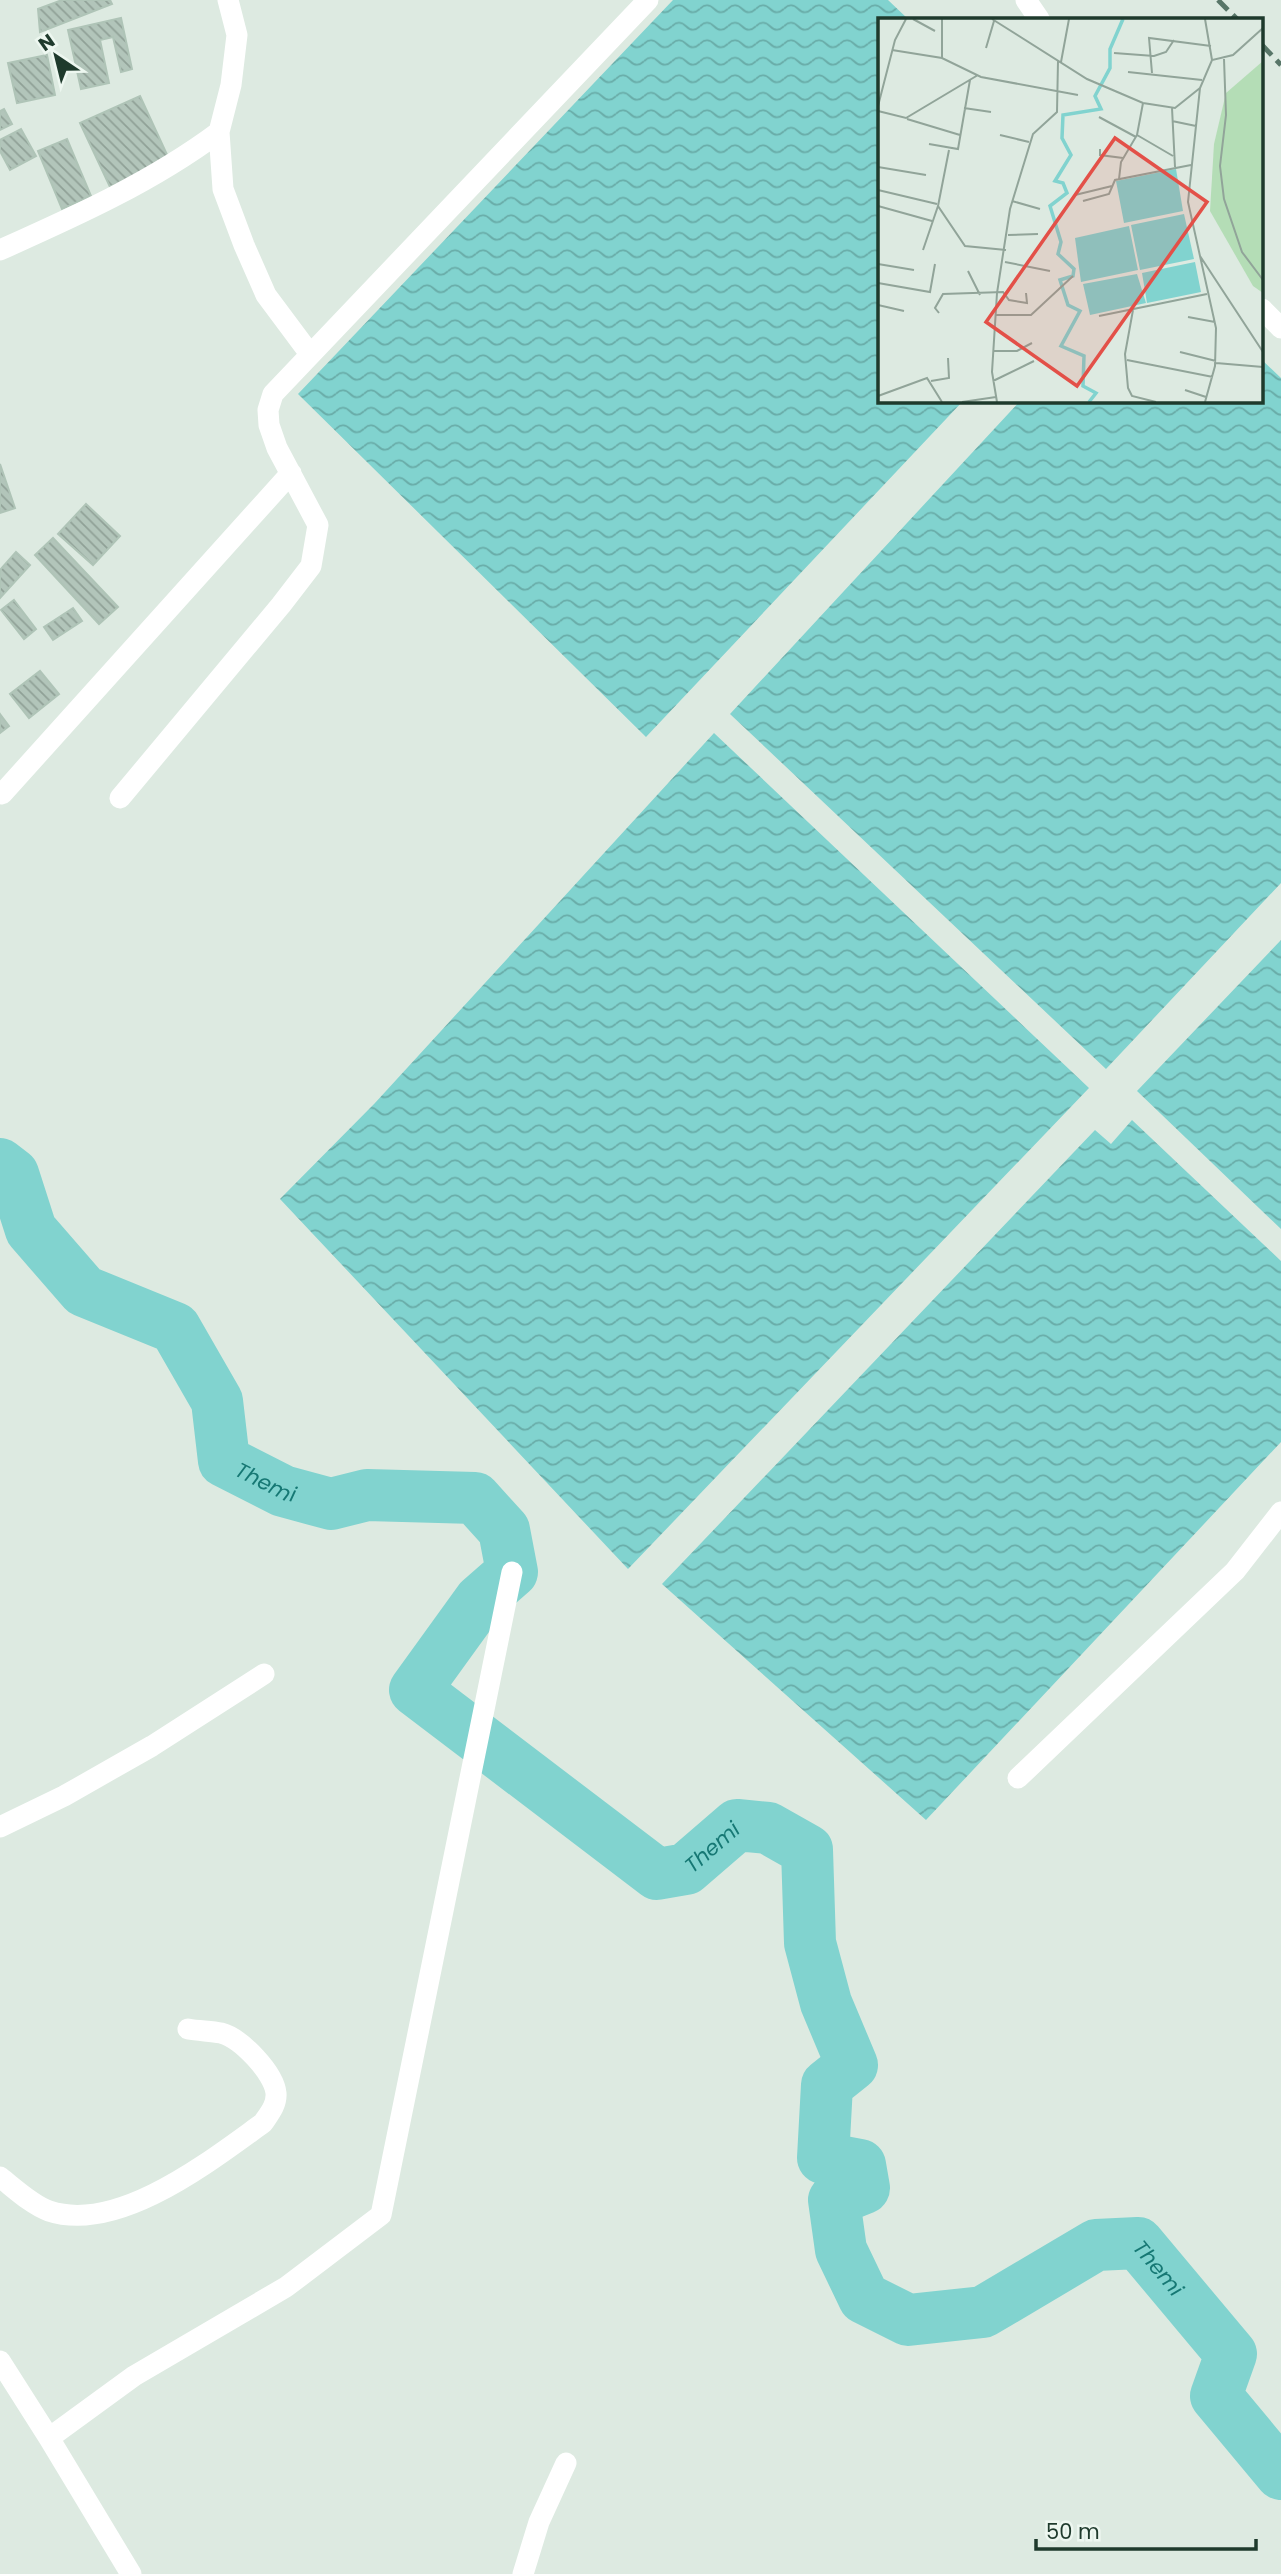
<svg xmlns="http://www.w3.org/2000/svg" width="1281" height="2574" font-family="Poppins,sans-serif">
  <defs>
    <pattern id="water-waves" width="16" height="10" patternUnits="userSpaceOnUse" patternTransform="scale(1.75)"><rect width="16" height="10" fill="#81d3cf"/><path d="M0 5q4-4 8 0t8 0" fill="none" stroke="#69aca8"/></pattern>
    <pattern id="building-back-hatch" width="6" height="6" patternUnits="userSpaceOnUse" patternTransform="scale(1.75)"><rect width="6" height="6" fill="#b2c5ba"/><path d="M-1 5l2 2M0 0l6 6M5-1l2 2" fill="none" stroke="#90a197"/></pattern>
  </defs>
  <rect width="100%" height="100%" fill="#ddeae1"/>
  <path fill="url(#water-waves)" d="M673,0H888L908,19H880V401H963L646,737L298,394Z
    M1262,360L1281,378V883L1106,1069L730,714L1020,401H1262Z
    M714,733L1089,1088L628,1569L280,1199L375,1103Z
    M1281,940V1229L1137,1091Z
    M1132,1120L1281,1261V1442L926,1820L662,1584L1095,1130L1111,1144Z"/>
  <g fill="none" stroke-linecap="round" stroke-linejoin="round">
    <path stroke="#81d3cf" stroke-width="52" id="s1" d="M0,1164L13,1174L31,1230L84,1291L175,1328L217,1401L224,1461L283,1491L331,1504L367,1495L475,1498L504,1530L512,1572L480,1600L415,1690L657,1874L686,1869L737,1825L768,1828L807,1850L810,1943L826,2003L852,2065L827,2085L823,2158L860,2165L864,2188L834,2200L841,2250L864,2298L908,2320L983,2312L1096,2245L1138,2243L1231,2354L1216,2396L1281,2474"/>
  </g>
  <path fill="url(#building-back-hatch)" stroke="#afc4b7" stroke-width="2" d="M62,0H110L112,4L40,32L38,9Z
    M121,18L132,69L121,72L113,37L100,40L109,83L81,89L68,30Z
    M47,55L55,95L17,103L8,63Z
    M140,96L169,159L110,187L80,123Z
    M4,109L12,124L0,130V111Z
    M21,129L36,156L10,170L0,151V140Z
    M67,139L91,196L62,209L38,151Z
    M0,464L15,508L0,513Z
    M86,504L120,536L93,565L58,534Z
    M53,538L118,607L99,624L35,555Z
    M16,552L30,565L0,598V570Z
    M14,600L36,629L24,639L1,610Z
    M73,608L82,621L53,640L44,627Z
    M40,671L59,694L29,718L10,694Z
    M0,714L9,726L0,733Z"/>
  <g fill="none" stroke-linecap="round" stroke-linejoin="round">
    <path stroke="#fff" stroke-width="21" d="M228,0L237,35L231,85L219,132L223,189L244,245L266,295L310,354
      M1026,0L1039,19
      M0,250C76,216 152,182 219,132
      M1262,309L1281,328
      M2,794L291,473
      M120,798L281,605L311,566L318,525L277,448L269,425L268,410L273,394L648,0
      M1018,1778L1235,1571L1281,1512
      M0,1827L64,1796L152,1746L264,1674
      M0,2177C14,2188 32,2205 49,2211C118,2234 210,2161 263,2123C269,2114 277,2105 276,2093C274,2073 241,2038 221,2033C211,2031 199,2031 188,2029
      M0,2361L49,2438L131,2574
      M49,2438L134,2376L286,2287L381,2215L512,1572
      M523,2574L539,2522L566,2463"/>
    <path stroke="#587668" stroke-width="5" stroke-dasharray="14 7" stroke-linecap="butt" d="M1218,0L1237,19
      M1262,45L1281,65"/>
  </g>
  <g text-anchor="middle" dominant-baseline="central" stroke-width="6" stroke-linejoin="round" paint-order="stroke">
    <g font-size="21" font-style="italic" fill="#167874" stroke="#edf7f0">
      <text stroke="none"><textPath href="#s1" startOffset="446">Themi</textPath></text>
      <text stroke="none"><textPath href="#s1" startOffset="1267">Themi</textPath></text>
      <text stroke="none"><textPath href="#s1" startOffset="2231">Themi</textPath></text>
    </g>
  </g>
  <g transform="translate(878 18)">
    <rect width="385" height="385" fill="#ddeae1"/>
    <path d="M385,43V275L375,268L332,193L336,126L348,75Z" fill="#b4ddb6"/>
    <path d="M298,151L305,193L246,205L238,163ZM306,196L316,241L262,252L253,207ZM251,208L260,252L203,264L197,220ZM317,244L323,274L269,285L264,255ZM259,256L268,285L212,297L205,266Z" fill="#81d3cf"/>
    <path fill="none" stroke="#81d3cf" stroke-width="3.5" d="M211,384L218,375L205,368L206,338L183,328L202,293L190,287L182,262L195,258L196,251L180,236L183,224L172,188L189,175L185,165L177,163L193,137L184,120L185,97L223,91L217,78L232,50V31L245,1"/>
    <path fill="none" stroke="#91a499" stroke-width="2" d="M35,1L57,13M114,1L209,61L265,85L297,90L322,70M327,1L334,42M108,30L116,3M14,32L64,40L103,59L200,77M236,35L276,38L288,34L296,22M64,40V1M346,41L348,97L342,148L346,181L364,234L385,262M183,44L191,1M250,54L324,62M274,55L271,20L333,28M0,88L17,22L28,1M86,90L113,94M294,90L297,149M0,93L28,100L100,57M221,99L258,119M29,101L82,117M294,103L318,108M122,117L151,124M259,117L295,138M51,126L80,131L92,62M222,131V137L245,140M71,132L60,188L87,228L128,232M0,149L48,157M241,161L243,144L259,117L265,85M0,172L59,186M197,177L234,168M134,183L162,191M205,183L231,176L237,162L313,147M0,188L54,203M130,217L160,216M45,232L60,188M322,238L385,334M127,244L172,253M0,246L36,252M90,253L102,277M0,265L52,274L57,246M0,287L26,293M255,292L247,336L250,370L254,378L278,384M61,295L57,290L65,276L125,274L131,282L149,285L148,275M118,297H153L195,258M221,298L329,276M310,299L337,304M115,333H139L154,325M302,334L338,343M249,342L335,359M338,345L385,349M53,363L71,360L70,340M115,363L156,343M307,372L328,379M0,378L49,360L64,384M84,384L118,379M119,384L114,354L119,275L132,191L155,116L179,94L180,43M327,384L337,348L338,310L310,184L322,70L334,42L355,37L385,10"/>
    <path fill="#e35048" fill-opacity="0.15" stroke="#e35048" stroke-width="3.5" d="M237,120L329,184L199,368L108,304Z"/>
    <rect width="385" height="385" fill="none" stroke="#1e3a2c" stroke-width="3.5"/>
  </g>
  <g transform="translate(56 56) rotate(325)" stroke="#edf7f0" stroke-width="5" paint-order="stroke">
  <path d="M0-5L12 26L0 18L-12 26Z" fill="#1e3a2c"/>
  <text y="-10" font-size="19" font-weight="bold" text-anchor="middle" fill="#1e3a2c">N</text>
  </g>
  <path d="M1036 2539v10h220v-10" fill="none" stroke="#1e3a2c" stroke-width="3.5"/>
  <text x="1046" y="2539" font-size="21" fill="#1e3a2c" stroke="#edf7f0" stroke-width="5" paint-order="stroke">50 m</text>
</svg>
